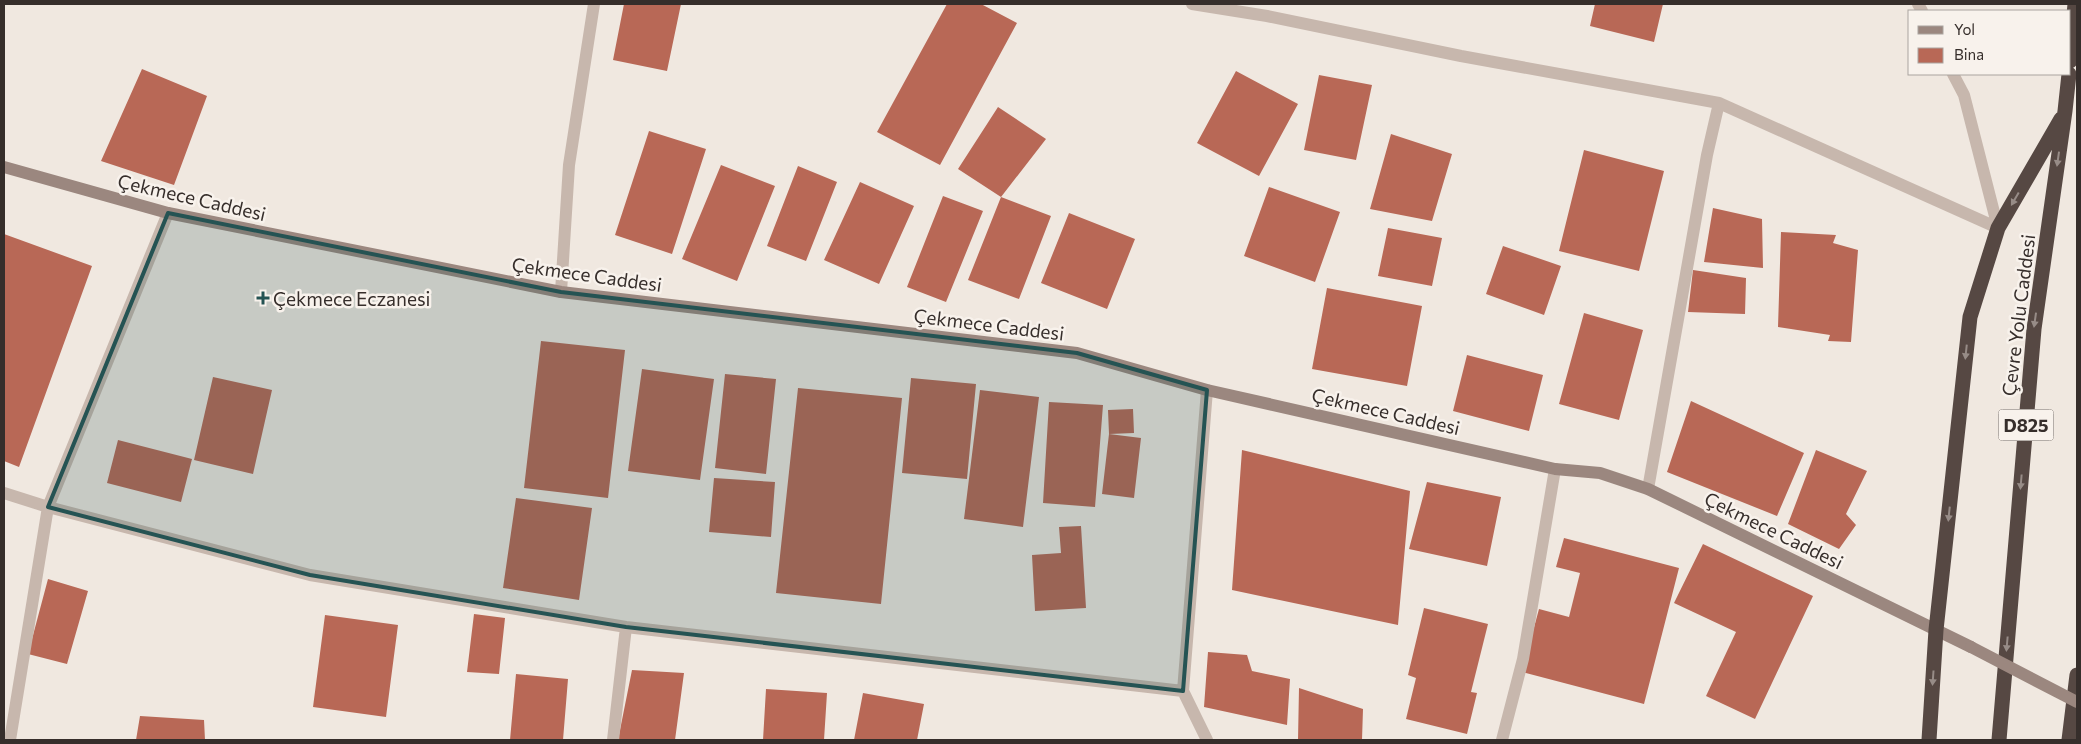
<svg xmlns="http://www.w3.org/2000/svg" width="2081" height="744" font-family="Commissioner,sans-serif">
  <rect width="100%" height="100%" fill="#f0e8e0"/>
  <path fill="#b86856" d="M624,4H681L667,71L613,60Z
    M947,4H981L1017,23L940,165L877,132Z
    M1595,4H1663L1654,42L1590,26Z
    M142,69L207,96L174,185L101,161Z
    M1236,71L1298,104L1259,176L1197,143Z
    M1319,75L1372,85L1356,160L1304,150Z
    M998,107L1046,139L1001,197L958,169Z
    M649,131L706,149L672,254L615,235Z
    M1391,134L1452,154L1432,221L1370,209Z
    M1584,150L1664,171L1639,271L1559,251Z
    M721,165L775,186L737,281L682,259Z
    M798,166L837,182L806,261L767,246Z
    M860,182L914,206L879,284L824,260Z
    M1269,187L1340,212L1315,282L1244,256Z
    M943,196L983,211L946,302L907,287Z
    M1001,197L1051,216L1019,299L968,280Z
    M1713,208L1762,219L1763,268L1704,262Z
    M1069,213L1135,239L1107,309L1041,283Z
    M1388,228L1442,238L1432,286L1378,276Z
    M1781,232L1836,235L1833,243L1858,250L1851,342L1828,341L1830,335L1778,327Z
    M4,234L92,266L19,467L4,461Z
    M1503,246L1561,266L1544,315L1486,294Z
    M1693,270L1746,278L1745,314L1688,312Z
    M1327,288L1422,306L1407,386L1312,369Z
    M1584,313L1643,330L1619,420L1559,404Z
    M541,341L625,350L608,498L524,488Z
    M1467,355L1543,375L1529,431L1453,411Z
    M642,369L714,379L700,480L628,471Z
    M725,374L776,379L766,474L715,468Z
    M213,377L272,390L253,474L194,460Z
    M911,378L976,384L967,479L902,473Z
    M798,388L902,398L881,604L776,593Z
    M980,390L1039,397L1023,527L964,519Z
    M1691,401L1804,453L1777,516L1667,472Z
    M1049,402L1103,405L1095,507L1043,503Z
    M1133,409L1134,433L1109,434L1141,438L1134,498L1102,494L1109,434L1108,410Z
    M118,440L192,459L181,502L107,483Z
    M1242,450L1410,491L1398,625L1232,590Z
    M1816,450L1867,471L1846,514L1856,525L1839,549L1788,524Z
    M714,478L775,482L771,537L709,532Z
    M1427,482L1501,497L1487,566L1409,549Z
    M516,498L592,508L579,600L503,588Z
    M1081,526L1086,608L1035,611L1032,555L1061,553L1059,527Z
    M1564,538L1679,568L1644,704L1522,672L1539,609L1569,617L1580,573L1556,567Z
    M1703,544L1813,596L1755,719L1706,696L1736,632L1674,603Z
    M48,579L88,591L67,664L28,654Z
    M1424,608L1488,624L1471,692L1477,693L1467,734L1406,719L1416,678L1408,675Z
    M474,614L505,618L499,674L467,672Z
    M325,615L398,625L386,717L313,707Z
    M1208,652L1247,655L1252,671L1290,679L1287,725L1204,707Z
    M632,670L684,673L675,740H618Z
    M516,674L568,679L563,740H510Z
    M1299,688L1363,709L1362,740H1298Z
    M766,689L827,693L824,740H763Z
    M863,693L924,704L917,740H854Z
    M140,716L204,720L205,740H136Z"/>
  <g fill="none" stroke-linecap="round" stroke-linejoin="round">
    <path stroke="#c7b7ad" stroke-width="12" d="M1192,4L1267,16L1461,56L1719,103L1707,155L1648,489
      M1918,4L1922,11
      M1953,74L1964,95L1998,228
      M1719,103L1998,228
      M561,292L569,165L594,4
      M1207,390L1183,691L1207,740
      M4,493L48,507L310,575L626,627L1183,691
      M10,740L48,507L168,213
      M613,740L626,627
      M1502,740L1523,659L1555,469"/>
    <path stroke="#9b877f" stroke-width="12" d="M4,167L168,213L561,292L1077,353L1207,390L1555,469L1600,473L1648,489L1971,647"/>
    <path stroke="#564843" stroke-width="15" d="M2070,61L2075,4
      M1929,740L1936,630L1970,317L1998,228L2061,119
      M1999,740L2034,329L2065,111L2069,74
      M2069,740L2077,675"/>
    <path stroke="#9b877f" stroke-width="12" d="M1971,647L2077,702"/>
  </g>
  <defs><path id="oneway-solid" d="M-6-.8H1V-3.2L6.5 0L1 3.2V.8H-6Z" transform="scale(1.25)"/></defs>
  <g fill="#978c87">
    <use href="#oneway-solid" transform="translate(2058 159) rotate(98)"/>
    <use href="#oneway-solid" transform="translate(2015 199) rotate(120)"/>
    <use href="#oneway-solid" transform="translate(2035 320) rotate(98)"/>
    <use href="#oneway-solid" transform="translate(1966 352) rotate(96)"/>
    <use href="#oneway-solid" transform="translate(2021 482) rotate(95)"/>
    <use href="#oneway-solid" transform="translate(1949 514) rotate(96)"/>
    <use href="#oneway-solid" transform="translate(2007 644) rotate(95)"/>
    <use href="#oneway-solid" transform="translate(1933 678) rotate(94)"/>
  </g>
  <path fill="#255353" fill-opacity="0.2" stroke="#255353" stroke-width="4" stroke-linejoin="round" d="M168,213L561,292L1077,353L1207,390L1183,691L626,627L310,575L48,507Z"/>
  <path fill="#255353" stroke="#f8f2ec" stroke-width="2" d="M260.5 290.5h5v5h5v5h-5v5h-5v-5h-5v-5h5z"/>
  <g text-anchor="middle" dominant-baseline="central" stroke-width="5" stroke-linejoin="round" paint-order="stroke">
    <rect fill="#f8f2ec" stroke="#706965" stroke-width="1" x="1998.5" y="409.5" width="55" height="31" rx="4"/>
    <g font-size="18" font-weight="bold" fill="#362e2b">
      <text x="2026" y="425">D825</text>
    </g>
    <g font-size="19" fill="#362e2b" stroke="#f8f2ec">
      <text transform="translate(192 197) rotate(13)">Çekmece Caddesi</text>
      <text transform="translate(587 274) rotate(8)">Çekmece Caddesi</text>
      <text transform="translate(2018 315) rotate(-83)">Çevre Yolu Caddesi</text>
      <text transform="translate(989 324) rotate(7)">Çekmece Caddesi</text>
      <text transform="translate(1386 411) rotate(13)">Çekmece Caddesi</text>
      <text transform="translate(1774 530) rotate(26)">Çekmece Caddesi</text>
    </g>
    <g font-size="19" fill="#362e2b" stroke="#f8f2ec" text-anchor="start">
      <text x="273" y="298">Çekmece Eczanesi</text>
    </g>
  </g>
  <rect width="2081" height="744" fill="none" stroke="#362e2b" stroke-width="10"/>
  <rect x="1908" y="10" width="162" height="65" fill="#f8f2ec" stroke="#aaa49f"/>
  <rect x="1918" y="26" width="25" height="8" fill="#9b877f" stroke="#aaa49f"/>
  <text x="1954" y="35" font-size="15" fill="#362e2b">Yol</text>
  <rect x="1918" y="48" width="25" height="15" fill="#b86856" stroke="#aaa49f"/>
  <text x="1954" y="60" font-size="15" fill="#362e2b">Bina</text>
</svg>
